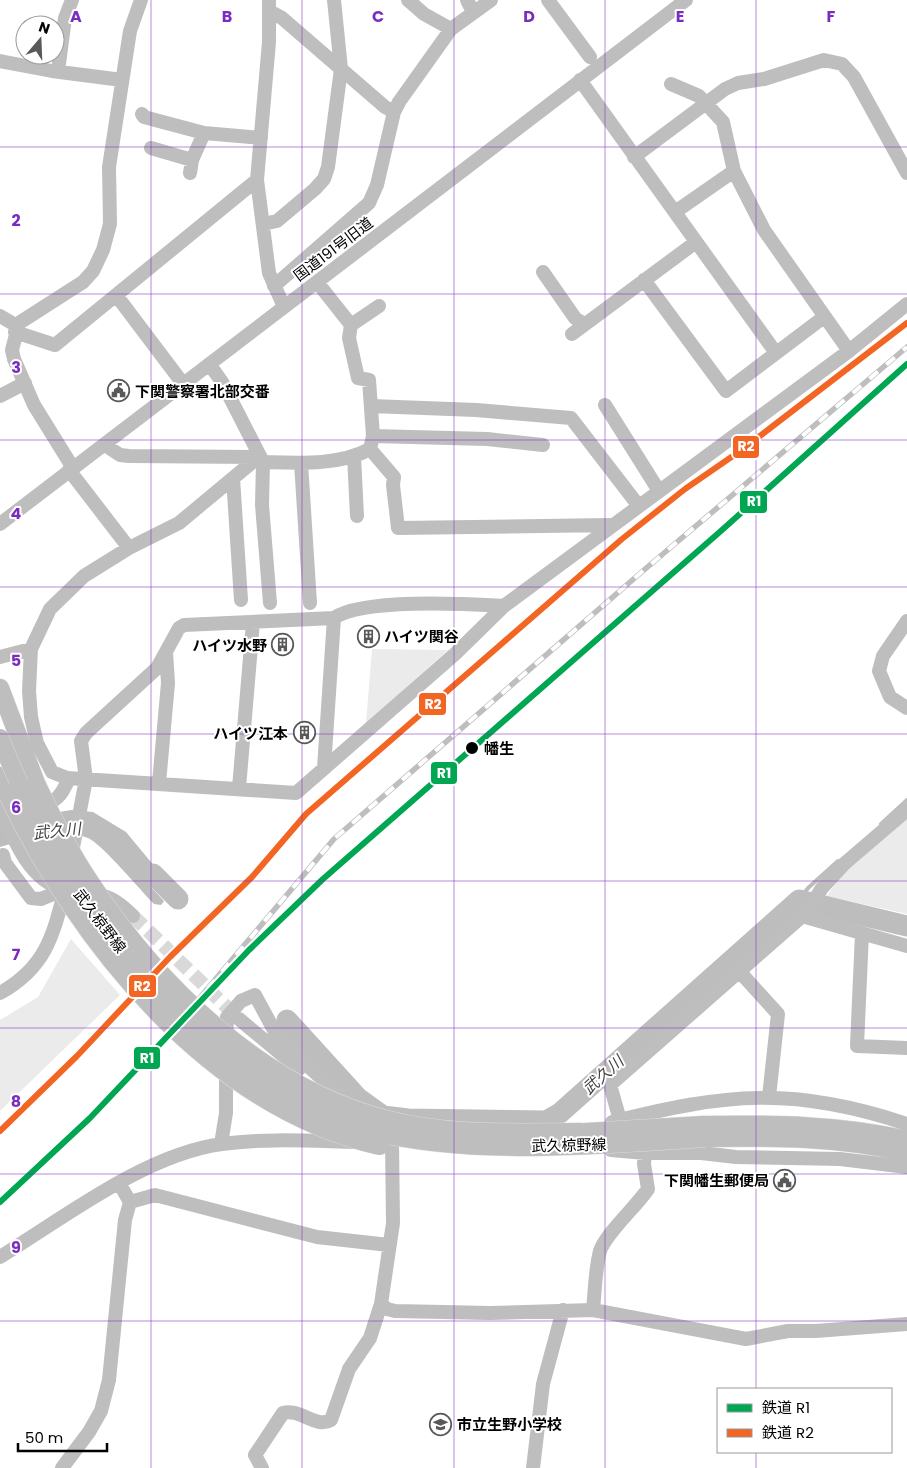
<svg xmlns="http://www.w3.org/2000/svg" width="907" height="1468" font-family="Poppins,'Noto Sans JP',sans-serif">
  <rect width="100%" height="100%" fill="#fff"/>
  <path fill="#ebebeb" d="M372,649L448,650L366,723Z
    M907,816V914L827,896L846,868Z
    M71,939L120,995L0,1111V1020L38,997Z"/>
  <path fill="#bdbdbd" d="M71,810L93,812L126,832L170,885L174,895L169,894L153,882L151,887L164,901L161,905L154,904C142,892 101,843 88,838C64,828 24,840 0,847V822Z"/>
  <g fill="none" stroke-linecap="round" stroke-linejoin="round">
    <path stroke="#bdbdbd" stroke-width="4" d="M881,824L907,800
      M799,900L808,888L838,861"/>
    <path stroke="#bdbdbd" stroke-width="21" d="M153,874L178,899
      M287,1020L358,1098L383,1116L408,1119L546,1121L560,1113L799,900L907,926"/>
    <path stroke="#d9d9d9" stroke-width="14" stroke-dasharray="14 7" stroke-linecap="butt" d="M133,916L239,1019"/>
    <defs>
      <path id="major" d="M0,688L36,783
        M0,776L7,793
        M703,1125C771,1124 840,1124 907,1140
        M705,1138C773,1137 841,1137 907,1153"/>
    </defs>
    <use href="#major" stroke="#dbdbdb" stroke-width="19"/>
    <path stroke="#bebebe" stroke-width="14" d="M269,0V42L257,180L269,273L284,307
      M408,0L424,14L451,29
      M467,0L473,12
      M548,0L590,57
      M269,11L282,18L385,107L394,112
      M0,61L52,71L122,80
      M58,71L65,18L72,0
      M580,80L776,353
      M671,84L699,96L723,122L734,171L764,230L849,351
      M142,114L144,117L204,133L261,138
      M151,148L192,160
      M634,157L725,89L738,83L764,79L824,60L842,64L854,77L907,173
      M190,173L192,160L204,133
      M675,212L734,171
      M263,224L277,221L315,189L324,179L328,167L341,69L334,0
      M543,272L575,318L584,324
      M644,280L726,391L824,317
      M274,286L369,203L377,185L394,112L399,102L451,29L491,0
      M116,295L184,385
      M0,316L17,326
      M351,325L379,306
      M15,332L55,345L257,180
      M572,334L696,242
      M210,365L222,382L263,462C297,463 339,466 370,449L373,436L369,380L358,378L349,338L351,325L317,282
      M0,396L25,383
      M605,405L659,491
      M371,406L476,410L571,418L638,505
      M373,436L487,439L543,445
      M105,445L120,455L129,456L259,457
      M370,449L394,477L393,485L398,528L611,525
      M354,456L357,516
      M252,458L250,464L179,523L129,548L84,576L50,609L31,649L29,691L31,717L37,743L52,772L67,778L296,793L455,654L504,606L849,351L907,304
      M263,462L262,505L270,603
      M301,463L310,603
      M73,468L34,405L14,359L12,350L19,323L83,282L93,271L103,250L110,224L109,167L130,31L141,0
      M69,470L129,548
      M233,478L241,600
      M0,524L686,0
      M907,621L883,656L879,671L890,697L907,708
      M0,657L31,649
      M324,768L334,618
      M159,783L168,683L166,652
      M239,788L253,622
      M0,806C12,836 29,882 64,889
      M38,806C56,803 62,795 69,778
      M3,855L5,863L31,898L41,899L65,889
      M71,858L86,779L81,741L86,733L157,668L179,628L184,625L334,618C364,598 466,604 504,606
      M95,894C112,897 121,904 133,916
      M802,916L907,946
      M862,933L857,1046L907,1048
      M739,971L778,1014L769,1097
      M0,993C45,968 53,937 65,889
      M239,1019L299,1069
      M226,1041L227,1017L241,1001L255,995L275,1032L298,1057L351,1105
      M612,1122C726,1093 793,1086 907,1124
      M221,1144L226,1113V1065
      M611,1150L645,1153H701L736,1157L840,1159L907,1167
      M130,1202L155,1195L317,1237L389,1245
      M0,1257C65,1217 146,1154 222,1144C266,1138 311,1141 355,1142
      M381,1304L387,1309L395,1311L490,1313L593,1310L746,1339L788,1331H816L907,1324
      M593,1310C595,1291 595,1270 600,1251C606,1233 636,1207 648,1189L644,1164L645,1153L620,1120L610,1085L807,912L822,888L844,864L907,810
      M62,1468L89,1432L101,1411L109,1380L125,1220L130,1202L119,1183
      M262,1468L255,1455L283,1413C300,1408 316,1429 331,1420L349,1369L370,1338L381,1304L393,1223L392,1142L380,1132
      M533,1468L543,1384L563,1310"/>
    <use href="#major" stroke="#bebebe" stroke-width="18"/>
    <defs>
      <path id="rail" d="M165,1039L334,839L644,570L907,347"/>
    </defs>
    <use href="#rail" stroke="#bebebe" stroke-width="5.5"/>
    <use href="#rail" stroke="#fff" stroke-width="4" stroke-dasharray="11" stroke-linecap="butt"/>
    <defs>
      <path id="major-bridge" d="M0,738C53,873 126,977 243,1064C255,1073 266,1083 279,1092C304,1109 340,1124 369,1131C478,1157 594,1145 705,1138
        M36,783C52,817 69,851 90,882C159,987 264,1089 389,1120C451,1136 517,1132 581,1132
        M7,793C78,943 210,1108 380,1146
        M570,1133L703,1125"/>
    </defs>
    <use href="#major-bridge" stroke="#dbdbdb" stroke-width="19" stroke-linecap="butt"/>
    <use href="#major-bridge" stroke="#bebebe" stroke-width="18"/>
    <defs>
      <path id="rail-1" d="M0,1202L90,1118L249,950L323,879L722,530L907,364"/>
      <path id="rail-2" d="M0,1131L77,1056L170,957L252,877L306,814L622,539L685,489L743,449L907,323"/>
    </defs>
    <use href="#rail-1" stroke="#fff" stroke-width="10"/>
    <use href="#rail-2" stroke="#fff" stroke-width="10"/>
    <use href="#rail-1" stroke="#00a651" stroke-width="6"/>
    <use href="#rail-2" stroke="#f26522" stroke-width="6"/>
  </g>
  <path fill="none" stroke="#7b2cbf" stroke-width="1" stroke-opacity="0.55" d="M151,0V1468M302,0V1468M454,0V1468M605,0V1468M756,0V1389M0,147H907M0,294H907M0,440H907M0,587H907M0,734H907M0,881H907M0,1028H907M0,1174H907M0,1321H907M756,1452V1468"/>
  <defs>
    <symbol id="civic-ring" viewBox="-11 -11 22 22"><circle r="9.5" fill="#fff" stroke="#595959" stroke-width="1.5"/><path d="M-.6-6.5H3V-4.5H.6V-3L4-1V1h2V6H-6V1h2V-1L-.6-3ZM-1.2 2.5V6h2.4V2.5Z" fill="#595959"/></symbol>
    <symbol id="building-ring" viewBox="-11 -11 22 22"><circle r="9.5" fill="#fff" stroke="#595959" stroke-width="1.5"/><path d="M-4-6H4V6H1V3H-1V6H-4ZM-2.5-4.3h1.7v1.8h-1.7ZM.8-4.3h1.7v1.8H.8ZM-2.5-1h1.7V.8h-1.7ZM.8-1h1.7V.8H.8Z" fill="#595959"/></symbol>
    <symbol id="school-ring" viewBox="-11 -11 22 22"><circle r="9.5" fill="#fff" stroke="#595959" stroke-width="1.5"/><path d="M0-5L7-2L0 1L-7-2ZM-4 1L0 2.5L4 1V4Q0 6-4 4Z" fill="#595959"/></symbol>
  </defs>
  <g fill-rule="evenodd">
    <use href="#civic-ring" x="106" y="378" width="25" height="25"/>
    <use href="#building-ring" x="356" y="624" width="25" height="25"/>
    <use href="#building-ring" x="270" y="632" width="25" height="25"/>
    <use href="#building-ring" x="292" y="720" width="25" height="25"/>
    <use href="#civic-ring" x="772" y="1168" width="25" height="25"/>
    <use href="#school-ring" x="428" y="1412" width="25" height="25"/>
  </g>
  <circle fill="#000" stroke="#fff" stroke-width="2" cx="472" cy="748" r="7"/>
  <g text-anchor="middle" dominant-baseline="central" stroke-width="4" stroke-linejoin="round" paint-order="stroke">
    <g font-size="15" fill="#000" stroke="#fff">
      <text transform="translate(333 249) rotate(-37)">国道191号旧道</text>
      <text transform="translate(100 921) rotate(53)">武久椋野線</text>
      <text transform="translate(569 1145) rotate(-1)">武久椋野線</text>
    </g>
    <g font-size="15" font-weight="bold" fill="#000" stroke="#fff" text-anchor="start">
      <text x="135" y="391">下関警察署北部交番</text>
      <text x="384" y="636">ハイツ関谷</text>
      <text x="267" y="645" text-anchor="end">ハイツ水野</text>
      <text x="288" y="733" text-anchor="end">ハイツ江本</text>
      <text x="769" y="1180" text-anchor="end">下関幡生郵便局</text>
      <text x="457" y="1424">市立生野小学校</text>
    </g>
    <g font-size="15" font-weight="bold" fill="#000" stroke="#fff" text-anchor="start">
      <text x="484" y="748">幡生</text>
    </g>
    <g font-size="16" font-style="italic" fill="#424242" stroke="#fff">
      <text transform="translate(57 831) rotate(-6)">武久川</text>
      <text transform="translate(603 1075) rotate(-42)">武久川</text>
    </g>
  </g>
  <g font-size="16" text-anchor="middle" font-weight="bold" fill="#7b2cbf" stroke="#fff" stroke-width="4" stroke-linejoin="round" paint-order="stroke">
    <text x="76" y="22">A</text>
    <text x="227" y="22">B</text>
    <text x="378" y="22">C</text>
    <text x="529" y="22">D</text>
    <text x="680" y="22">E</text>
    <text x="831" y="22">F</text>
    <text x="16" y="226">2</text>
    <text x="16" y="373">3</text>
    <text x="16" y="519">4</text>
    <text x="16" y="666">5</text>
    <text x="16" y="813">6</text>
    <text x="16" y="960">7</text>
    <text x="16" y="1107">8</text>
    <text x="16" y="1253">9</text>
  </g>
  <g stroke="#fff" stroke-width="2">
    <rect x="732" y="435" width="28" height="24" rx="5" fill="#f26522"/>
    <rect x="739" y="490" width="29" height="24" rx="5" fill="#00a651"/>
    <rect x="418" y="692" width="29" height="24" rx="5" fill="#f26522"/>
    <rect x="430" y="761" width="28" height="24" rx="5" fill="#00a651"/>
    <rect x="128" y="974" width="29" height="24" rx="5" fill="#f26522"/>
    <rect x="133" y="1046" width="28" height="24" rx="5" fill="#00a651"/>
  </g>
  <g font-size="14" text-anchor="middle" font-weight="bold" fill="#fff">
    <text x="746" y="451">R2</text>
    <text x="754" y="506">R1</text>
    <text x="433" y="709">R2</text>
    <text x="444" y="778">R1</text>
    <text x="142" y="991">R2</text>
    <text x="147" y="1063">R1</text>
  </g>
  <rect x="717" y="1388" width="175" height="65" fill="#ffffff" stroke="#999999"/>
  <rect x="727" y="1404" width="25" height="8" fill="#00a651" stroke="#999999"/>
  <text x="762" y="1413" font-size="15" fill="#000000">鉄道 R1</text>
  <rect x="727" y="1429" width="25" height="8" fill="#f26522" stroke="#999999"/>
  <text x="762" y="1438" font-size="15" fill="#000000">鉄道 R2</text>
  <g transform="translate(40 40) rotate(19)"><circle r="24" fill="#ffffff" stroke="#999999"/>
  <path d="M0-4L9 19L0 12L-9 19Z" fill="#595959"/>
  <text y="-8" font-size="14" font-weight="bold" text-anchor="middle" fill="#000000">N</text>
  </g>
  <path d="M18 1443v8h89v-8" fill="none" stroke="#000000" stroke-width="2.5"/>
  <text x="25" y="1443" font-size="15" fill="#000000" stroke="#ffffff" stroke-width="4" paint-order="stroke">50 m</text>
</svg>
